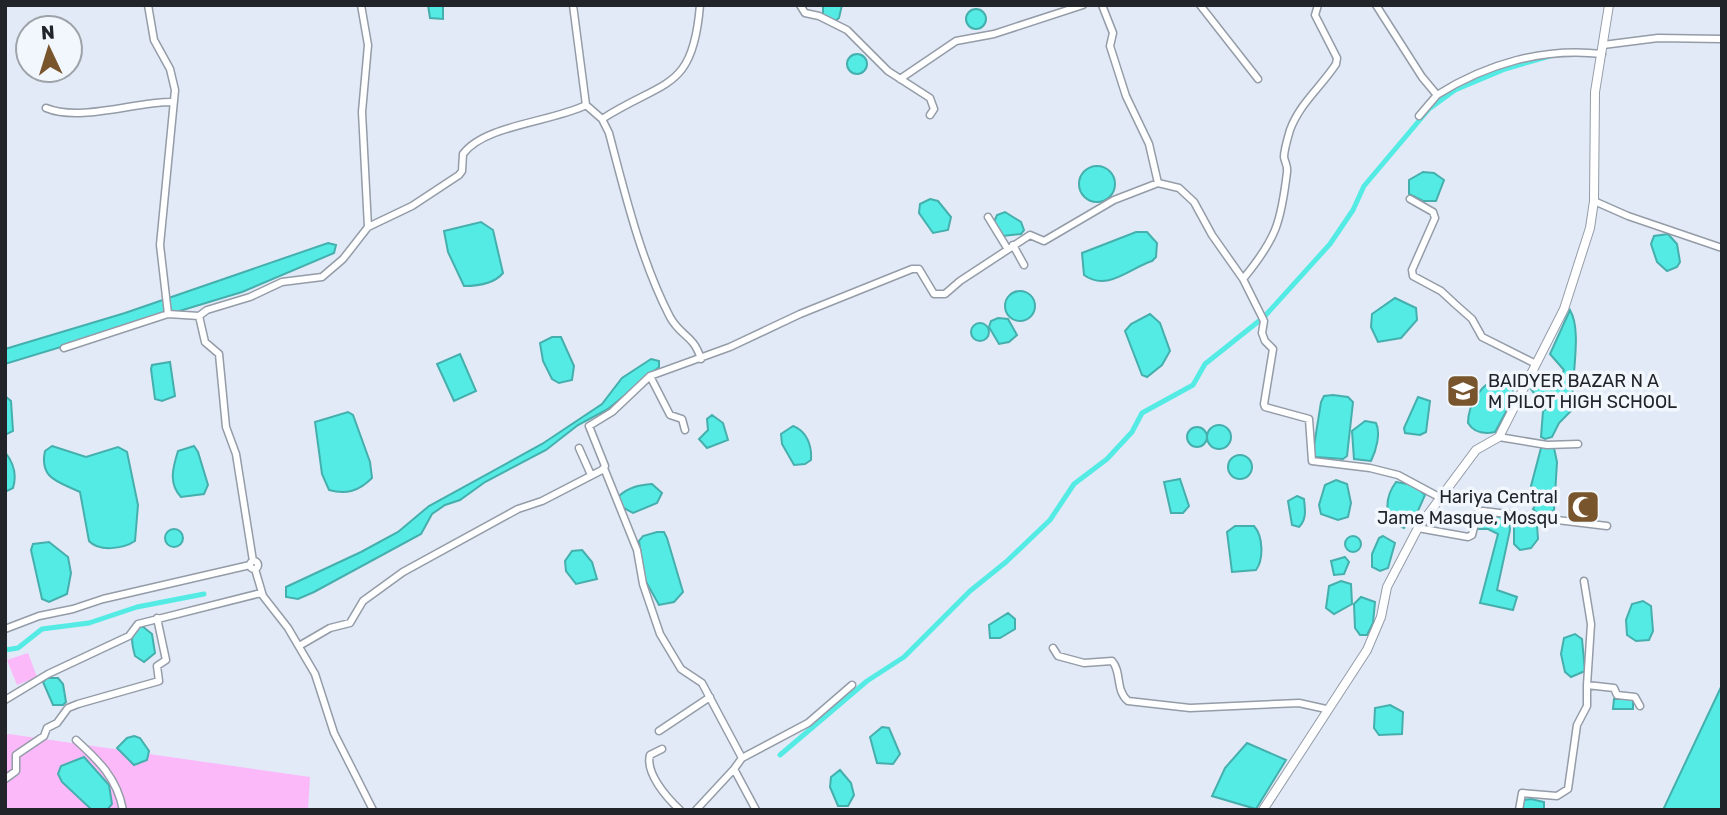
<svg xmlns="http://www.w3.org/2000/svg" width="1727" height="815" font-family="Rubik,sans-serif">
  <rect width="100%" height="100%" fill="#e1eaf6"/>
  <path fill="#fbb9fa" d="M28,653L37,677L17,685L7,660Z
    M9,734L310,777L308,810H5V736Z"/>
  <path fill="#54ebe5" stroke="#45afad" stroke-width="2" d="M428,5H443V19L430,18Z
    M823,5H842L839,18L835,21L823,15Z
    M966 19a10 10 0 1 1 20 0a10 10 0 1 1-20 0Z
    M847 64a10 10 0 1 1 20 0a10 10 0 1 1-20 0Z
    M1079 184a18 18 0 1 1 36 0a18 18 0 1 1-36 0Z
    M1423,172L1434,173L1444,180L1436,201H1423L1409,194V180Z
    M930,199L938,201L951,217L948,230L933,233L919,213L920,204Z
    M1005,212L1021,222L1024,230L1021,234L1003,236L994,222L997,215Z
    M481,222L493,230L503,273C494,284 477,286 464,286L448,252L444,231Z
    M1136,232H1147L1157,243L1156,257L1152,261C1130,268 1107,292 1084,275L1082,253Z
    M1668,234L1677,244L1680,262L1677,267L1667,271L1657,262L1651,244L1654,236Z
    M328,243L336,245L334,253L242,292L5,364V349L125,313Z
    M1005 306a15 15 0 1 1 30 0a15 15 0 1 1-30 0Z
    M1395,298L1416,308L1417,320L1401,338L1378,342L1371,327L1372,314Z
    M1570,310C1583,332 1570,380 1573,409L1559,423L1552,437L1545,439L1541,437L1543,411L1550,406V399L1536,396L1531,389L1537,383L1549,389L1556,387L1564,370L1550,354Z
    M1150,314L1160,323L1170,351L1162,365L1147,377L1142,375L1125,331L1131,324Z
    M998,318L1008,319L1017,335L1009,342L999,344L989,327L991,321Z
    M971 332a9 9 0 1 1 18 0a9 9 0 1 1-18 0Z
    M552,337H561L574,366L572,380L559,383L552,379L543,361L540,343Z
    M460,354L476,391L454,401L437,364Z
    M651,359L659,361V367L608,409L578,425L546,450L485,482L460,500L445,505L432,514L421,534L314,592L298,599L286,597V587L361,552L398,532L429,506L542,444L602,404L622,378Z
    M170,362L175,396L162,401L155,399L151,369L152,365Z
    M1502,378L1513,387V399L1495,432C1485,434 1474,433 1468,423C1468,405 1482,380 1502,378Z
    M1333,395L1348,397L1353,402L1347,456L1343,459L1316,457L1313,452L1321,402L1324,396Z
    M5,396L11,401L13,431L5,435Z
    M1418,397L1430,401L1426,432L1420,435L1405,433L1404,428Z
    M348,412L353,415L370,462L372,478C359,491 346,495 329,490L322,474L315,422Z
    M712,415L723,423L728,440L707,448L699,439L708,430L707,419Z
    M1365,421L1376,423C1381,433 1376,451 1371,461L1354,459L1352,431Z
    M1207 437a12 12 0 1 1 24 0a12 12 0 1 1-24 0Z
    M793,426C807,431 812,446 811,460L805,464L794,465L782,444L781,434Z
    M1187 437a10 10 0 1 1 20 0a10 10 0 1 1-20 0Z
    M52,446L86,457L118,447L127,452L138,505L135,541C123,549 99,552 89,541L80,492C59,482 39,479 45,451Z
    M194,446L198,452L208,485L204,494L181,497C168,483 173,467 178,451Z
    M1541,448H1554L1557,462L1554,511L1538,514L1533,509L1541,494L1531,486Z
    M5,452C13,462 17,475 13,488L5,492Z
    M1228 467a12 12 0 1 1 24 0a12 12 0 1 1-24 0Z
    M1180,479L1189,506L1183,513H1171L1164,482Z
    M1336,480L1347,484L1351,503L1348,517L1338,520L1321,514L1319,505L1325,485Z
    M1396,482L1414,485L1425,495L1417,513L1404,528L1391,522C1385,508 1387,494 1396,482Z
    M652,484L662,493L657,503L633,513L622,507L619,496C629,487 639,485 652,484Z
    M1297,496L1304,499C1305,509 1307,519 1299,527L1292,525L1288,501Z
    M1480,514L1509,518L1510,530L1497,590L1517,597L1513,610L1480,603L1498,534L1488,529H1476Z
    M1523,519L1537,525L1538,539L1531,548L1520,550L1514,544V528Z
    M1235,526H1254C1263,536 1264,559 1256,570L1232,572L1227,532Z
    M165 538a9 9 0 1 1 18 0a9 9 0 1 1-18 0Z
    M657,532H664L667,538L683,592L674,602L659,605L644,578L639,541L643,536Z
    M1345 544a8 8 0 1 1 16 0a8 8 0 1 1-16 0Z
    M1383,536L1395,543L1388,568L1380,571L1372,567V554L1379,538Z
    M49,542L68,557L71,573L67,594L49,602L42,599L31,550L33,544Z
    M582,550L592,562L597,579L576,584L566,571L565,561L572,551Z
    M1345,557L1349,562L1344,574L1334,575L1331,561Z
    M1341,581L1351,584L1352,604L1334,614L1326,608L1329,586Z
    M1361,597L1375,602L1373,623L1367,635H1360L1355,628L1354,604Z
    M1643,601L1651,606L1653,631L1649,640L1636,641L1627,635L1626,620L1632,604Z
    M1008,613L1015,619V629L1000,638H990L989,625Z
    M142,626L152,634L155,653L144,662L135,656C132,645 128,630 142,626Z
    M1575,634L1582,639L1585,671L1571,677L1565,672L1561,654L1564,638Z
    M47,678H58L63,684L66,702L63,705H53L43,682Z
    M1722,685V810H1663Z
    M1614,699H1633V709H1613Z
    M1390,705L1403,712L1402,734L1379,735L1374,728L1375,708Z
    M882,727L889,728L900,754L893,764L877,763L870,737Z
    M134,736L140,738L149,751L147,760L134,765L117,748L127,738Z
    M1247,743L1286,760L1256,809L1212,796L1225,768Z
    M84,757L109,785L112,804L107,810H92L62,782L58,774L61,766Z
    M840,770L851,783L854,795L848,806H838L830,787L831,777Z
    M1531,799L1544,802V810H1521L1523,800Z"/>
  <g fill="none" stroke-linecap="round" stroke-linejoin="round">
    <path stroke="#54ebe5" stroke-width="5" d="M5,650L18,648L42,629L89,623L137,607L204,594
      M780,755L867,681L904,657L970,591L1006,562L1050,520L1074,484L1107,459L1132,432L1142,413L1193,385L1205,364L1264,317L1330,244L1353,210L1364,186L1429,109L1455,90L1505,69L1550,56"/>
    <defs>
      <path id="minor" d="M148,5L154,40L170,69L175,90L160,245L168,314
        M361,5L368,45L362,112L368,227
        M573,5L586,105L602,119L609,133C625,194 641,261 670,317C681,337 693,334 701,359
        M800,5L805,13L819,16L847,30L888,71L930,98L934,109L930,115
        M1200,5L1258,79
        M1318,5L1315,15L1337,58L1336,64C1321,87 1300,103 1290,130C1288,137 1284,150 1284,157C1285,163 1288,166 1287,172C1281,223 1276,239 1243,279L1264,321L1262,333L1265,341L1273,349L1264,404L1265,407L1309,419L1312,461L1370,468L1398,475L1439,497
        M1376,5L1422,77L1437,95C1486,64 1544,47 1602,54
        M1603,45L1658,38L1722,39
        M900,79L956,41L994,34L1083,5
        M46,108C80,122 134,102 171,102
        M1419,116L1437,95
        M602,119C664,79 693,92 700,5
        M1158,183L1179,188L1194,202L1212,235L1243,279
        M1410,199L1433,212L1435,218L1412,270L1413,276L1441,291L1455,304L1472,319L1482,337L1536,364
        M1594,201L1628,216L1722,248
        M988,217L1007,248
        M1013,245L1024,265
        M199,316L205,342L219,354L226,427L236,454L253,561
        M64,348L168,314L199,316L207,310L250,297L282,282L322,277L343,259L368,227L412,206L459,175L462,171L463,154C484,125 552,122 586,105
        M685,430L682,419L670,415L650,376L730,347L800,314L912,269H919L934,294H945L960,281L1030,235L1044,241L1114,200L1158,183L1149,144L1126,96L1110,46L1113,33L1102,5
        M1499,437L1547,445L1578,444
        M579,448L591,475
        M604,468L637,550L643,584L660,634L681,669L702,683L742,758L734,769L756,810
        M1418,528L1468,537L1472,535L1478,512L1483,511L1607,526
        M250 565a4 4 0 1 1 8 0a4 4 0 1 1-8 0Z
        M255,569L263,596L288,628L315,674L334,733L373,810
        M1584,581L1591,624L1587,685L1614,688L1617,695L1635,697L1640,706
        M5,629L39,616L73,609L103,599L250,565
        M299,646L330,628L350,623L363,601L403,572L518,509L542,501L602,470L605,466L589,426L612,412L650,376
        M1053,648L1058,656L1084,663L1112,661C1122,672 1115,690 1128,701L1190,708L1299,703L1326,709
        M5,700L48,674L129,636L138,624L261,593
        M659,731L710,697
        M76,740C99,761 117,778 123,810
        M662,749L650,755C645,773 667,798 680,810
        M742,758L808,723L852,685
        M5,779L16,771V755L44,736L47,728L57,723L68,708L78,704L159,681L157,666L166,660L157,618
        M696,810L734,769
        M1519,810L1522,793L1557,796L1568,789L1577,725L1587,706V685"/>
      <path id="secondary" d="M1263,810L1367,650L1381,617L1387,587L1418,528L1476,450L1499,437L1564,309L1590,228L1594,201L1595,92L1609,5"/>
    </defs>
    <use href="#minor" stroke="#949ca8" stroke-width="9"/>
    <use href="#secondary" stroke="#949ca8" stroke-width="10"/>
    <use href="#minor" stroke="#fff" stroke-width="6"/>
    <use href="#secondary" stroke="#fff" stroke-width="8"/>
  </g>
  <defs>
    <symbol id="school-square" viewBox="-11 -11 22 22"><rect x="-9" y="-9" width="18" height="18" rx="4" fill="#78552d" stroke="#f2f7fe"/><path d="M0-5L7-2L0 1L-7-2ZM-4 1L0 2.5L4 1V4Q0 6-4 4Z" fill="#fff"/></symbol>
    <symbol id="mosque-square" viewBox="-11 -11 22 22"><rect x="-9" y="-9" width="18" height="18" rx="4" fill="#78552d" stroke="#f2f7fe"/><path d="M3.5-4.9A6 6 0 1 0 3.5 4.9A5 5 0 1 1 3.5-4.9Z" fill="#fff"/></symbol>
  </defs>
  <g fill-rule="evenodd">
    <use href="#school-square" x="1444" y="372" width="38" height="38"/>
    <use href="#mosque-square" x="1564" y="488" width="38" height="38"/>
  </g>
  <g text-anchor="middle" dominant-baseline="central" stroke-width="7" stroke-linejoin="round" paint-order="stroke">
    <g font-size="18" fill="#212429" stroke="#f2f7fe" text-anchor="start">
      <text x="1488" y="381">BAIDYER BAZAR N A<tspan x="1488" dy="21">M PILOT HIGH SCHOOL</tspan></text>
      <text x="1558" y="497" text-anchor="end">Hariya Central<tspan x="1558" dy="21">Jame Masque, Mosqu</tspan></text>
    </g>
  </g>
  <rect width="1727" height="815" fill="none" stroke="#212429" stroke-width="14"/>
  <g transform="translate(49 49) rotate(356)"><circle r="33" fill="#f2f7fe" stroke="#9ea3a9" stroke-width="2"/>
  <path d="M0-5L12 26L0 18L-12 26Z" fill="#78552d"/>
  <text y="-10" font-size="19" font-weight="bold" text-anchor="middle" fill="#212429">N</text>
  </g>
</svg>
